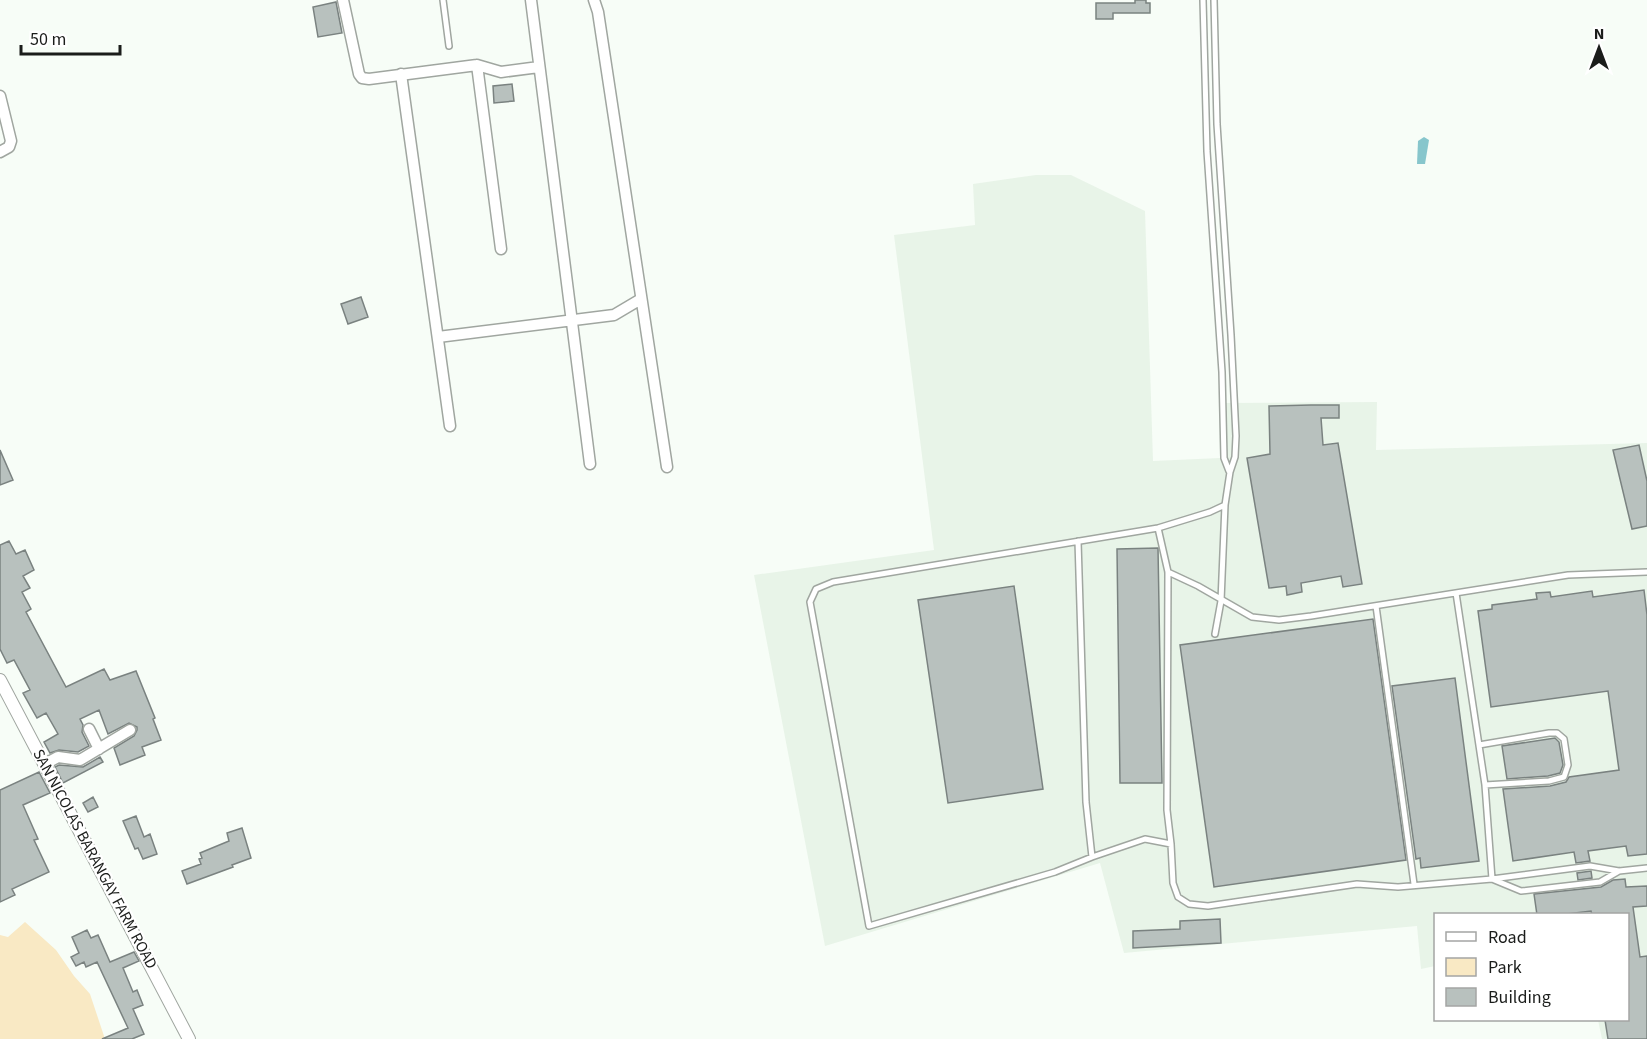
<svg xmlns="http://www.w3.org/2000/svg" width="1647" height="1039" font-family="'Source Sans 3',sans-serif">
  <rect width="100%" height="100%" fill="#f7fdf7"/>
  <path fill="#e8f4e8" d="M1036,175H1071L1145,211L1153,461L1220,458L1219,403L1377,402L1376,450L1647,443V1039H1602L1598,1020H1628V914H1436L1435,966L1421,969L1417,926L1124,953L1100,863L825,946L754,575L934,550L894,235L975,225L973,184Z"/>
  <path fill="#f9e9c4" d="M25,922L56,950L74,976L90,994L105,1039H0V935L8,937Z"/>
  <path fill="#87c6cc" d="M1424,137L1429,140L1425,164H1417L1418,141Z"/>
  <path fill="#b8c1be" stroke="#7a8280" stroke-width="1.5" d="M1135,0H1146V3H1150V13H1113V19H1096V3H1135Z
    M336,2L342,33L318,37L313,7Z
    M512,84L514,101L494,103L493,86Z
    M361,297L368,317L348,324L341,304Z
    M1311,405H1339V418H1321L1323,445L1338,443L1362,584L1343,587L1341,576L1301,583L1302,592L1287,595L1286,586L1269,588L1247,458L1270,454L1269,406Z
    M1639,445L1647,481V526L1632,529L1613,450Z
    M0,450L13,480L0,485Z
    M9,541L16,554L25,550L34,570L23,576L30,588L22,592L31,609L26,612L66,687L104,669L110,680L136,671L155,718L153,719L161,740L142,747L145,755L120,765L114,748L134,736L137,730V727L129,723L108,734L99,710L80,719L83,725L82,732L89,746L78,752L59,750L50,753L44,742L58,734L46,713L37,718L23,693L30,690L14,660L7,663L0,649V545Z
    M1158,548L1162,783H1120L1117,549Z
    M1014,586L1043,789L948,803L918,600Z
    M1644,590L1647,615V854L1628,856L1626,846L1588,851L1590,861L1576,863L1574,852L1513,861L1503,789L1550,786L1566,782L1569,777L1619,770L1608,691L1491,707L1478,611L1492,609V605L1537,599L1536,593L1550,592L1551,597L1592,591L1593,597Z
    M1373,619L1406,860L1214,887L1180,645Z
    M1455,678L1479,861L1421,868L1420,858L1416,859L1392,686Z
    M1555,738L1559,742L1563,765L1560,773L1548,776L1507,779L1502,746Z
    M100,757L103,762L63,783L55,767L59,765L83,767Z
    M39,772L50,793L23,805L38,839L34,840L49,872L12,889L15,895L0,902V790Z
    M93,797L98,807L88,812L83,803Z
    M136,816L144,837L150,834L157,854L143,859L138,848L135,849L123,821Z
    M242,828L251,858L232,865L233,867L187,884L182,871L201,864L199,859L202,858L200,853L229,841L227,833Z
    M1591,871L1592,878L1578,880L1577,873Z
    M1625,879L1626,887L1647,886V906L1633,907L1640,957L1647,956V1039H1608L1605,1020H1628V915H1592L1591,911L1558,915H1537L1534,894L1601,887L1613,880Z
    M1220,919L1221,943L1133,948V931L1180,929V921Z
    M87,930L91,938L98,935L110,962L134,952L139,961L123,968L133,992L137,990L143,1005L133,1009L144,1034L132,1039H102L128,1028L97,962L86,967L84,962L76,966L71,957L79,953L72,937Z"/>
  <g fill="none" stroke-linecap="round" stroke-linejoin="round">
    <defs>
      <path id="service" d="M443,0L449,46
        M1203,0L1207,151L1222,372L1224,458L1229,471
        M1158,528L1168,572L1167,810L1171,844L1173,883L1178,897L1189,904L1208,906L1357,884L1398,887L1492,879L1590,866L1619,871L1647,868
        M1078,541L1086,802L1092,857L1145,839L1171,844
        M1168,572L1198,586L1252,617L1279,620L1311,616L1568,575L1647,572
        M1456,593L1485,785L1492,879L1521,891L1600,882L1619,871
        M1376,606L1414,884
        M1215,634L1221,601L1225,505
        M1479,745L1549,733H1557L1564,739L1568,765L1564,777L1549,781L1485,785
        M1092,857L1055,872L869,926L810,602L816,589L833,582L1158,528L1210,512L1225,505L1230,472L1235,457L1236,436L1231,335L1217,124L1214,0"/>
      <path id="minor" d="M343,0L359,74L362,78L369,79L477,65L501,72L539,67
        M531,0L590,464
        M594,0L598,12L667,467
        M477,65L501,249
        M401,74L450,426
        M0,96L11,141L9,147L0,152
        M438,337L614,315L641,299
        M89,729L99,749
        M45,764L58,757L80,760L130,730"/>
      <path id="tertiary" d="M0,680L189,1039"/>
    </defs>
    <use href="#service" stroke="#a0a6a0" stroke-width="8"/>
    <use href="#minor" stroke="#a0a6a0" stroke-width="13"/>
    <use href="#tertiary" stroke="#a0a6a0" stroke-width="14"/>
    <use href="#service" stroke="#fff" stroke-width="5"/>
    <use href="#minor" stroke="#fff" stroke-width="10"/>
    <use href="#tertiary" stroke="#fff" stroke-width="12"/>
  </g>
  <g text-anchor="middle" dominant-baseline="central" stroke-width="4.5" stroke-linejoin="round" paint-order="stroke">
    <g font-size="16" fill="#1b1d1b" stroke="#fff">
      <text transform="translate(95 859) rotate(62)">SAN NICOLAS BARANGAY FARM ROAD</text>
    </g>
  </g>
  <rect x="1434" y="913" width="195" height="108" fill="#ffffff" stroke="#a4a5a4" stroke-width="1.5"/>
  <rect x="1446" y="932" width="30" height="9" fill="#ffffff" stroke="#a4a5a4" stroke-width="1.5"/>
  <text x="1488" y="943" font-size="18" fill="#1b1d1b">Road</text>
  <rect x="1446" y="958" width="30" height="18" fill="#f9e9c4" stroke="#a4a5a4" stroke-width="1.5"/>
  <text x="1488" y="973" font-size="18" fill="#1b1d1b">Park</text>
  <rect x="1446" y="988" width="30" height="18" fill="#b8c1be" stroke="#a4a5a4" stroke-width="1.5"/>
  <text x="1488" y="1003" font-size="18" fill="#1b1d1b">Building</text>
  <g transform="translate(1599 48)" stroke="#ffffff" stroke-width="4.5" paint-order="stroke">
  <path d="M0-4.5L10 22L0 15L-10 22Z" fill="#1b1d1b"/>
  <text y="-9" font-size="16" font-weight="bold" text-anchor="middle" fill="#1b1d1b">N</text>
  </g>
  <path d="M21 45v9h99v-9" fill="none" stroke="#1b1d1b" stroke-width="3"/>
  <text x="30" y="45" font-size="18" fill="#1b1d1b" stroke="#ffffff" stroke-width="4.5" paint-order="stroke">50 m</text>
</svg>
